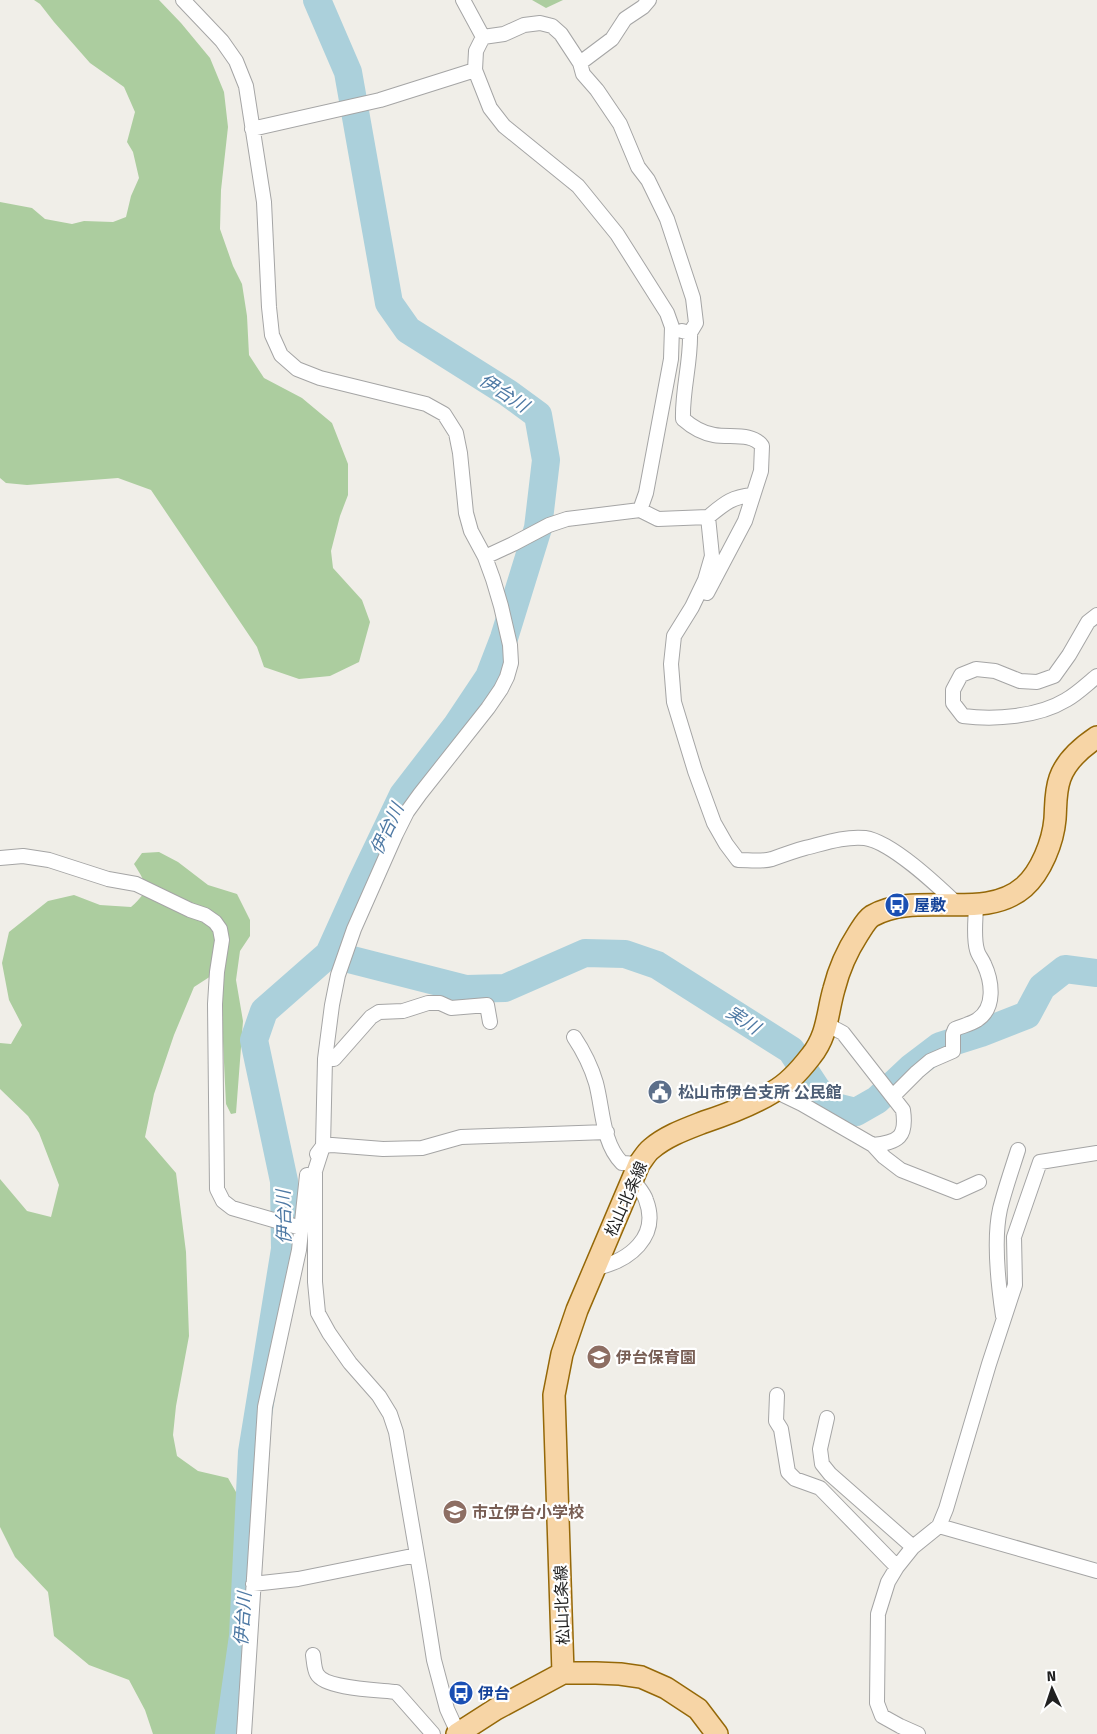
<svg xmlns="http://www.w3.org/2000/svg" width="1097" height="1734" font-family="'Fira Sans','Noto Sans JP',sans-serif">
  <rect width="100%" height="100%" fill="#f0eee8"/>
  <path fill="#accd9f" d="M34,0H159L181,23L210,58L224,92L228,127L221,190L220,229L233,266L242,284L247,316L249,355L264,378L302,398L332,423L348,464V495L340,516L331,551L333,568L362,600L370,622L359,662L330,676L299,679L264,667L257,647L151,490L118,478L27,485L6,483L0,478V202L32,208L45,219L72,224L84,221L113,222L126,217L131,196L139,178L133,152L127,142L135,112L124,87L90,63L54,22L40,4Z
    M532,0H563L546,8Z
    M159,852L178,862L208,885L237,894L250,920V936L240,951L236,980L243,1021L236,1113L231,1114L226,1104L220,979L211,976L194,987L174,1035L154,1094L145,1137L176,1173L186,1252L189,1336L176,1406L173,1435L177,1456L198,1471L228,1478L240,1499L230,1636L217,1734H153L145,1710L129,1680L89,1665L54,1636L48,1592L15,1557L0,1527V1179L27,1211L51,1217L59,1185L39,1133L28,1116L0,1089V1043L11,1044L22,1025L9,1000L2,963L9,932L48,901L74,895L100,905L131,907C151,889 147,885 134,864L142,853Z"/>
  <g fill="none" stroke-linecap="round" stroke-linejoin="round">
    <path stroke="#abd0db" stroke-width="28" d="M329,954L466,989L505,988L585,953L625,954L657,965L791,1050L816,1088L832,1106L856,1112L877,1100L911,1068L940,1046L981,1033L1027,1015L1042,987L1065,969L1097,973
      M229,1734L243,1636L252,1452L285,1249L284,1181L254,1040L264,1011L329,954L361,883L403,795L457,725L489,677L504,638L538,528L546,460L538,415L508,393L408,330L389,303L348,72L317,0"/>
    <defs>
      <path id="minor" d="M183,0L222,41L236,61L246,86L264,202L269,307L272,335L281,355L297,369L320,378L426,404L444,414L456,433L460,453L466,513L471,531L485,557L493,579L501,606L510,645L511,663L507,677L501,689L488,708L420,794L407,812L396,834L354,929L338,975L332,1005L325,1059L323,1146L315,1171V1282L318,1313L329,1333L350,1363L379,1396L390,1414L396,1432L422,1584L434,1660L447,1709L458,1733
        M463,0L483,37L476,51L475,70L490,108L504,126L578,186L617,234L667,313L672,327L671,359L646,493L640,510
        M483,37L504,34L524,25L540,23L552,26L561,34L580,63L583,74L597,90L620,124L638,167L648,180L667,219L693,298L696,323L690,333
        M580,63L612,39L625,19L643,7L649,0
        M252,129L380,100L475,70
        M682,331L690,333C691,362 682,390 683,419C692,427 702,433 714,435C730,438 752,432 762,446L761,471L745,521L707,593
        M708,517C724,504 731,497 752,495
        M485,557L513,544L549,525L567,519L640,510L658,519L708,517L712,556L705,580L692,607L674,636L671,664L674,702L695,771L714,823L726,844L738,860C749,860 762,862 772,859C783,855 794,851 805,848C825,843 845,836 865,838C892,842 938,886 958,905
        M1097,615L1088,622L1069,655L1054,676L1037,682L1020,681L995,671L976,669L961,675L953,690V703L963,716C995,720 1038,717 1066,700C1077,694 1087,684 1097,676
        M0,858L23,856L49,860L108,879L136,884L190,910L205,915L215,922L220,929L222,940L217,972L215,1004L217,1189L223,1201L232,1208L301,1228
        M574,1037C584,1052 591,1066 596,1083C603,1109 602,1143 622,1163L639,1164
        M325,1059H334L371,1017L379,1012L403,1011L428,1003H440L451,1008L487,1005L490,1022
        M775,1091L802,1104L873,1145C899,1142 907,1137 903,1110L843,1033L828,1025
        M893,1096L917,1072L930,1061L953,1051V1034L955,1029C962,1026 971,1024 977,1020C996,1008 992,981 984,964C982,959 978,955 977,950C973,936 976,918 976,903
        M873,1145L884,1157L901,1170L957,1192L979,1182
        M317,1154L323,1146L332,1145L383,1149L422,1148L461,1137L607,1132
        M596,1268C629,1261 660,1237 646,1200C644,1193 637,1186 633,1180
        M1003,1316C998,1283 993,1241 1000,1209C1005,1189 1012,1169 1018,1150
        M777,1395L776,1421L781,1429L788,1472L795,1479L820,1488L897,1567
        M827,1418L820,1449L822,1464L830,1474L913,1547
        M939,1526L1097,1571
        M253,1584L298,1579L417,1555
        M313,1655C314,1661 314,1669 317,1674C325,1689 380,1690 396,1692L433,1734
        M244,1734L265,1407L299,1250L307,1175
        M918,1734L900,1726L882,1716L877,1703L878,1614L888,1582L897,1567L913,1547L939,1526L946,1509L989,1364L1015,1285L1014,1237L1040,1162L1097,1153"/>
      <path id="primary" d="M563,1673L554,1395L562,1354L577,1310L639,1164C643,1159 646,1153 651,1149C666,1136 686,1129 704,1122C728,1114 752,1105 773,1092C788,1084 801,1069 811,1056C828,1035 827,1013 834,989C839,969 847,951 858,934C862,928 866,920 872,916C917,890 984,922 1024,887C1041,872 1053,842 1055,819C1056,805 1055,792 1060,778C1066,761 1082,747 1097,737
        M457,1734L496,1709L563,1673H596L620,1674L641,1677L666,1688L698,1709L717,1734"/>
    </defs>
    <use href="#minor" stroke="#a5a5a5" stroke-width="16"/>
    <use href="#primary" stroke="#956808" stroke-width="24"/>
    <use href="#minor" stroke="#fff" stroke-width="14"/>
    <use href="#primary" stroke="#f7d5a6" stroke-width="21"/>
  </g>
  <defs>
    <symbol id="bus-disc" viewBox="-11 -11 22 22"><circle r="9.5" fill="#1a4fb4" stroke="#fff"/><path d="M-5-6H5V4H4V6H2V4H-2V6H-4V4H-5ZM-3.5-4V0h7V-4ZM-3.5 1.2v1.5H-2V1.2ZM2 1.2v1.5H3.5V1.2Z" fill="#fff"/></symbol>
    <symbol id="civic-disc" viewBox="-11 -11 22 22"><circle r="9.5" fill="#5c6f8a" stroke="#fff"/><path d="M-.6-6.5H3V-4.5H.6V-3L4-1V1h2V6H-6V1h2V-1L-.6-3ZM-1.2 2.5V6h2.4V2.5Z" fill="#fff"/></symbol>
    <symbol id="school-disc" viewBox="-11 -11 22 22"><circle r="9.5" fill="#8d6e63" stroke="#fff"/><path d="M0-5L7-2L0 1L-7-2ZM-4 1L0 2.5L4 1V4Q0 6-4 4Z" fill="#fff"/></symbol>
  </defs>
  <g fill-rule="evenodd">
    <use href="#bus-disc" x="883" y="891" width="28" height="28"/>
    <use href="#civic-disc" x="646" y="1078" width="28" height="28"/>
    <use href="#school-disc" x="585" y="1343" width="28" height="28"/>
    <use href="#school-disc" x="441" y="1498" width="28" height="28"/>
    <use href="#bus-disc" x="447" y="1679" width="28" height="28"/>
  </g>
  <g text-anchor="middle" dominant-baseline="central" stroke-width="4.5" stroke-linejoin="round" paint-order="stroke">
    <g font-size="16" font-weight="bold" fill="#164399" stroke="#fff" text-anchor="start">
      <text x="914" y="905">屋敷</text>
      <text x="478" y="1693">伊台</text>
    </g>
    <g font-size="16" font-weight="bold" fill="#4e5e75" stroke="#fff" text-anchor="start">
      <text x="678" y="1092">松山市伊台支所 公民館</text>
    </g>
    <g font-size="16" fill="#212121" stroke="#fff">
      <text transform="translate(626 1199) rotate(-66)">松山北条線</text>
      <text transform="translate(562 1605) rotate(-92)">松山北条線</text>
    </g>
    <g font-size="16" font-weight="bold" fill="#785e54" stroke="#fff" text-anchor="start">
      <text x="616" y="1357">伊台保育園</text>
      <text x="472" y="1512">市立伊台小学校</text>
    </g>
    <g font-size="18" font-style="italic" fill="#4e79a4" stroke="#fff">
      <text transform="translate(504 393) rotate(33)">伊台川</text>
      <text transform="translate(387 829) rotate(-65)">伊台川</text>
      <text transform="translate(743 1020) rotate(33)">実川</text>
      <text transform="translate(284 1217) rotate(-91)">伊台川</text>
      <text transform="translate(243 1619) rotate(-86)">伊台川</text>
    </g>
  </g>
  <g transform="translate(1052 1689) rotate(357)" stroke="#ffffff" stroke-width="4" paint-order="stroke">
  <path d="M0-4L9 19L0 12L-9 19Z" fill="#212121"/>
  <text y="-8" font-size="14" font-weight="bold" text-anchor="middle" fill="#212121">N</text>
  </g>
</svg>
